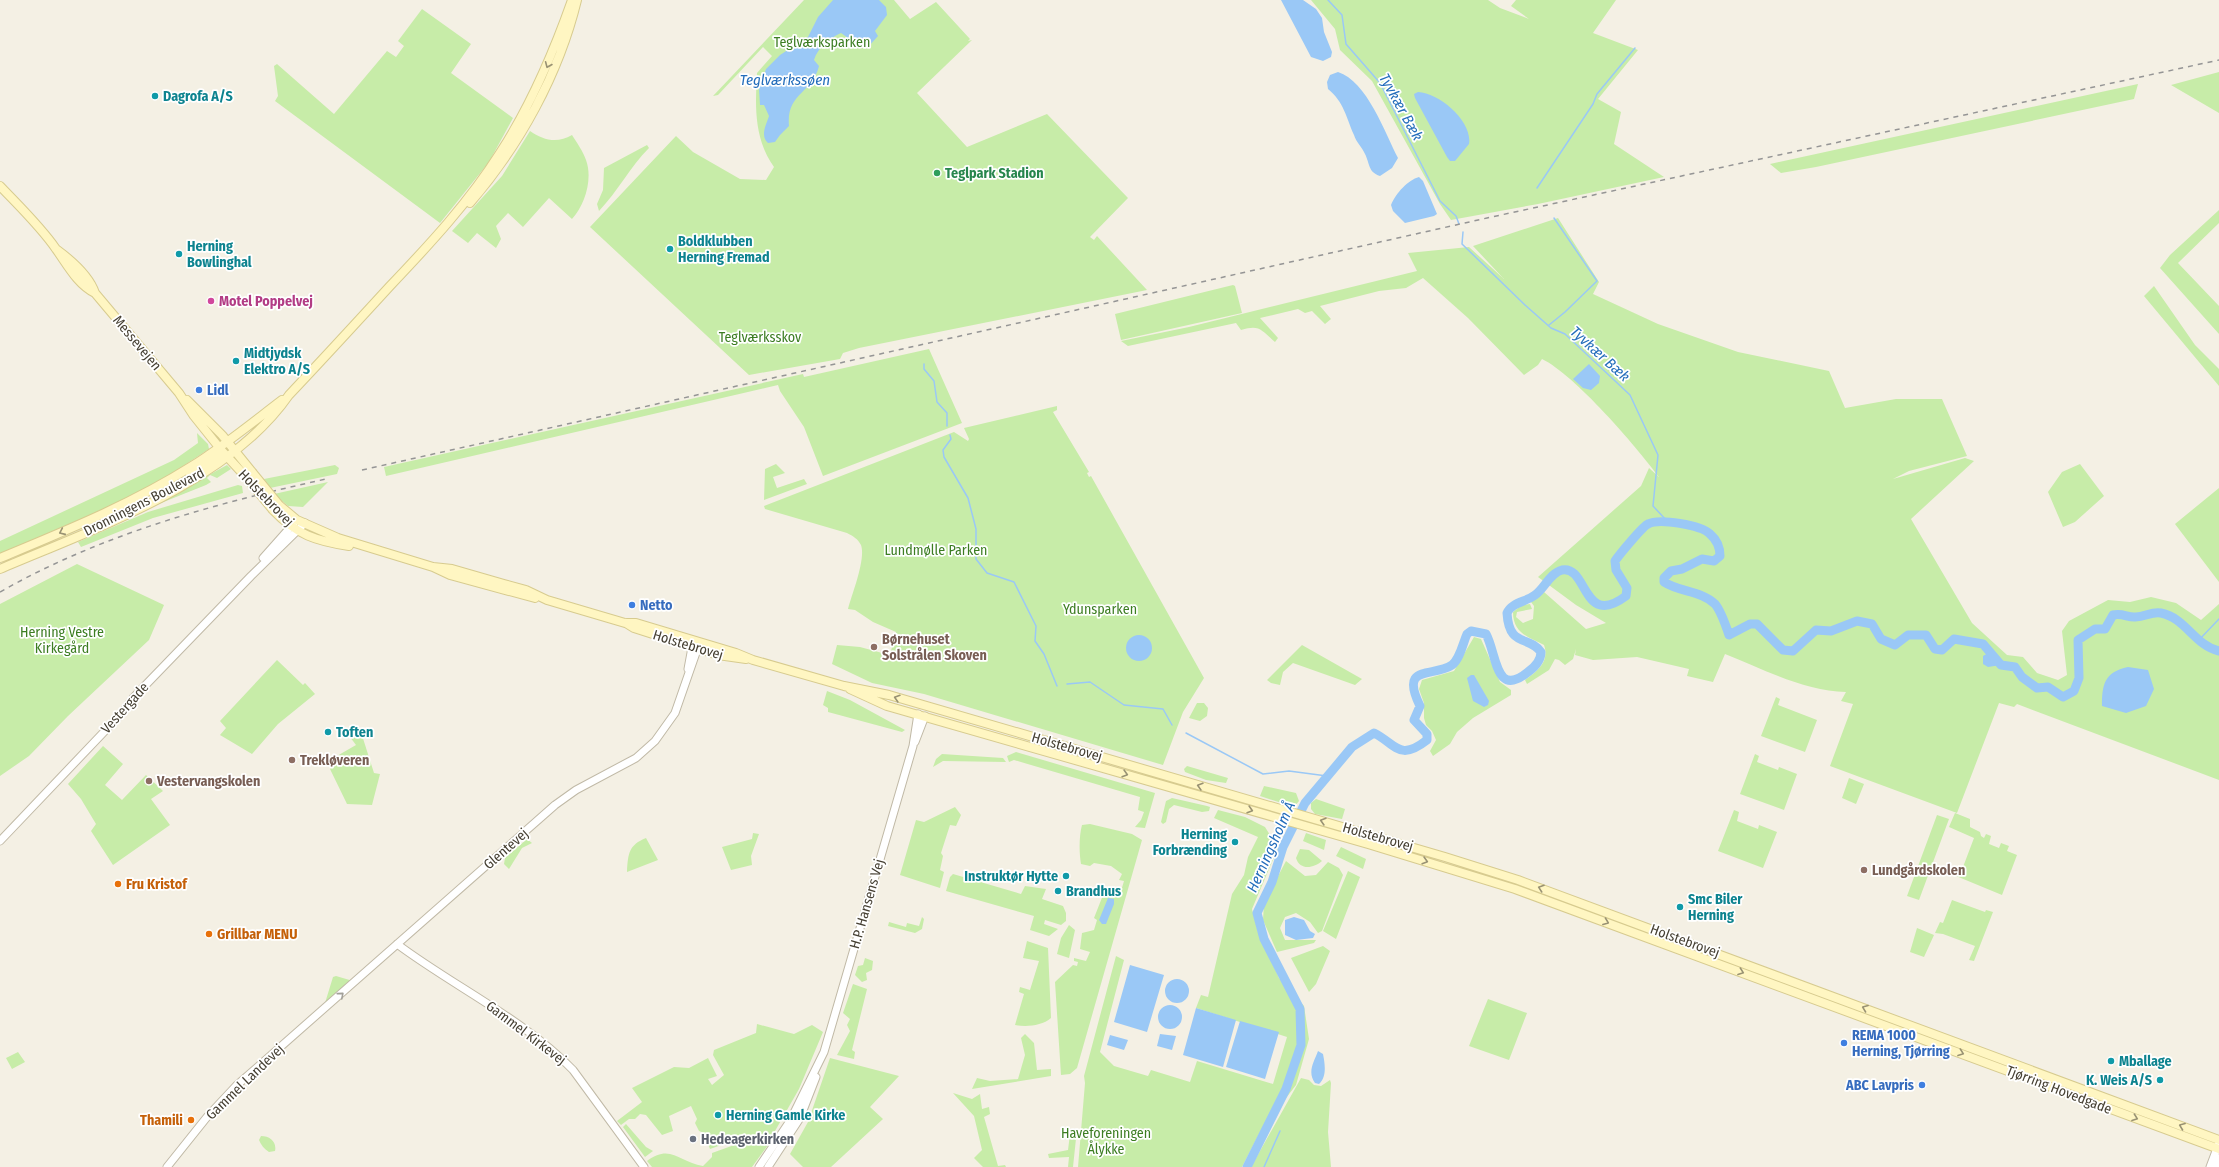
<svg xmlns="http://www.w3.org/2000/svg" width="2219" height="1167" font-family="'Fira Sans Condensed',sans-serif">
  <rect width="100%" height="100%" fill="#f4f0e4"/>
  <path fill="#c7eca8" d="M804,0H894L910,19L936,2L970,39L968,41L972,40L917,93L967,147L1047,114L1128,198L1090,237L1094,240L1097,236L1147,290L859,348L843,353L840,359L749,375L590,227L676,136L693,152L740,179L766,180L774,167C754,139 755,107 757,73L772,56L763,47L718,95L713,96Z
    M1311,0H1488L1500,8L1529,19L1511,6L1516,0H1616L1593,33L1638,50L1598,99L1621,112L1614,144L1664,177L1538,204L1451,220L1440,204L1372,81L1340,50L1335,29Z
    M422,9L471,44L451,73L513,118L489,162L440,223L275,101L278,96L274,66L277,64L334,114L387,51L396,57L404,46L398,41Z
    M2219,72V113L2171,85Z
    M2138,84L2134,99L1816,167L1781,173L1770,164Z
    M530,131C543,140 557,144 572,135C577,143 583,151 586,160C593,179 585,205 572,219L549,198L523,227L508,213L496,226L501,239L496,248L477,233L468,243L452,231L502,176Z
    M647,145L649,148C630,167 618,191 599,211L597,204L603,190L604,168Z
    M2219,210V223L2178,263L2219,306V334L2160,268L2170,255Z
    M1558,218L1599,282L1593,294L1658,324L1738,352L1829,371L1845,408L1896,399H1942L1967,456L1909,471L1893,479L1965,458L1974,461L1911,519L1972,623L2007,655L2023,657L2037,673L2058,680L2067,675L2062,631L2069,621L2108,600L2130,602L2151,597L2176,603L2201,620L2219,604V780L2017,704L2014,707L1999,703L1957,813L1830,766L1853,704L1841,701L1846,692C1804,691 1763,669 1725,654L1713,682L1687,676L1689,669L1637,657L1593,660L1575,655L1576,649L1573,659L1565,665L1559,660L1555,659L1549,670L1527,684L1525,680C1537,671 1550,662 1544,645C1528,637 1513,633 1513,612L1522,605L1530,604L1532,609L1517,612L1516,617L1523,623L1533,619L1534,606L1531,602L1544,592L1586,629L1606,623L1576,605L1538,577L1641,486L1649,468L1659,477C1636,446 1575,375 1542,359L1538,365L1524,375L1468,318L1423,278L1406,288L1379,291L1320,306L1331,319L1325,324L1312,311L1305,313L1298,309L1260,318L1278,338L1275,342C1261,330 1260,324 1241,330L1236,323L1128,346L1121,341L1189,327L1417,271L1408,253L1469,247L1504,279L1473,246Z
    M1233,285L1235,286L1242,313L1121,340L1115,314Z
    M2154,286L2195,345L2219,369V386L2144,296Z
    M929,349L962,423L823,476L804,427L780,391L778,385L386,476L384,467L803,374L804,377Z
    M1057,406V410L1053,412L1089,472L1087,473L1089,477L1091,476L1204,678L1183,712L1163,765L924,694L872,683L832,664L837,645L860,647L886,654L891,651L896,632L873,622L855,610L848,609C852,594 866,559 861,545C858,539 853,536 847,533L765,509L764,506L954,432L968,441L969,439L964,428Z
    M197,433L208,444L209,449L174,472L120,502L0,554V541L174,460L198,443Z
    M776,464L785,473L773,477L777,488L804,479L807,484L764,500L765,469Z
    M2080,464L2104,496L2075,522L2063,527L2048,492L2062,472Z
    M227,465L231,469L217,478L210,475L207,478L211,482L206,485L151,507Z
    M335,465L339,468L337,474L270,488L264,479Z
    M328,482L303,507L288,506L274,494Z
    M238,485L242,486L243,493L153,518L81,547L78,542L148,512Z
    M2219,488V582L2175,524Z
    M77,564L164,605L149,640L68,716L29,756L0,776V604Z
    M1474,637L1481,639L1500,682L1511,690V695L1473,718L1457,732L1450,744L1433,756L1430,751L1436,740L1432,731L1426,725L1424,718V703L1419,689L1422,680L1454,671Z
    M1302,645L1362,679L1355,685L1293,663L1283,672L1280,685L1271,683L1267,680Z
    M277,660L303,685L305,683L315,694L278,724L252,754L220,735L226,728L220,721Z
    M827,691L850,700L905,730L902,732L828,712V708L823,705Z
    M1776,697L1780,699L1778,705L1817,720L1805,752L1761,736Z
    M1197,703H1204L1208,708L1207,716L1200,721L1189,718Z
    M360,729L374,773L380,774L372,805L347,804L330,769L333,766L330,760L356,745L350,737Z
    M103,746L123,764L105,785L122,800L146,775L163,791L151,799L170,825L113,865L91,831L96,824L81,799L68,784Z
    M1016,752L1155,793L1145,828L1135,827L1141,820L1144,812L1138,810L1140,797L1014,760L1009,762L1007,756Z
    M942,754L1003,758L1006,762L943,761L933,767L936,759Z
    M1755,754L1759,756L1757,762L1778,770L1779,767L1797,774L1784,810L1740,794Z
    M1187,766L1228,778L1226,783L1206,780L1185,772L1184,769Z
    M1849,778L1864,784L1856,804L1842,798Z
    M1264,786L1296,793L1299,801L1294,807L1260,796Z
    M1172,798L1207,806L1210,807L1209,811L1202,812L1174,805L1169,809L1166,822L1163,824L1161,822L1166,801Z
    M1316,799L1345,809L1342,819L1315,814L1311,809V803Z
    M955,807L961,815L956,826L950,825L941,853L943,856L940,870L944,872L940,888L900,875L916,820L924,822Z
    M1218,810L1245,817L1265,827L1278,848L1252,909L1258,932L1279,978L1304,1006L1309,1039L1296,1085L1260,1132L1242,1167H1078L1085,1083L1084,1076L1116,956L1124,960L1100,1052L1114,1066L1148,1076L1151,1070L1190,1082L1197,1061L1273,1084L1287,1037L1196,1008L1201,995L1208,997L1232,894L1244,875L1248,857L1258,837L1214,818Z
    M1734,810L1739,812L1737,821L1758,829L1759,825L1777,832L1763,868L1718,851Z
    M1955,813L1970,819V827L1980,832L1981,836L1984,838L1986,834L1991,836L1989,844L1999,848L2001,843L2009,846L2007,851L2017,855L2002,895L1956,876L1959,866L1963,867L1974,838L1949,827Z
    M1937,815L1949,819L1919,900L1907,896Z
    M1090,824L1132,834L1142,840L1077,1068L1070,1074L1061,1075L1055,982L1073,965L1077,966L1078,962L1074,961V958L1086,961L1090,952L1080,949L1082,933L1094,930L1097,920L1094,918L1105,890L1114,893L1116,890L1121,891L1124,881L1119,880L1122,874L1111,866L1094,863L1090,866L1081,864C1079,852 1079,836 1082,825Z
    M753,833L759,834L751,856L752,865L731,870L722,847L752,839Z
    M1306,833L1326,840L1324,850L1303,841Z
    M646,838L658,860L627,872C628,853 629,845 646,838Z
    M527,839L532,843L522,848L509,869L504,864L505,858Z
    M1341,847L1366,859L1363,869L1336,856Z
    M1300,849L1309,850L1322,861C1314,868 1300,871 1296,858Z
    M1286,861L1305,876L1316,875L1328,862L1339,868L1343,875L1322,931L1318,933L1310,922L1296,913L1285,917L1280,928L1285,940H1316L1314,943L1277,952L1263,920L1264,903Z
    M1348,871L1360,877L1336,939L1323,931Z
    M953,874L1021,894L1025,886L1046,889L1042,899L1063,906L1066,913V921L1061,925L1045,920L1044,924L1058,929L1049,936L1030,930L1034,916L946,891L950,877Z
    M1952,900L1985,912L1986,910L1993,912L1974,961L1969,960L1975,946L1943,934L1935,933L1940,922L1943,923Z
    M922,917L924,919L922,929L915,933L888,926L889,922L906,927L907,923L919,926Z
    M1069,925L1075,930L1069,958L1057,954L1061,938Z
    M1917,928L1934,935L1924,957L1910,952Z
    M1027,941L1048,948L1051,1018C1042,1026 1026,1027 1015,1025L1024,994L1019,992L1020,987L1030,990L1039,961L1023,958Z
    M1323,946L1330,951L1316,984L1309,992L1291,958Z
    M865,958L873,961L872,970L866,973L867,980L862,982L855,975L858,966L863,965Z
    M336,976L353,981L325,1003L333,977Z
    M853,984L867,989L852,1050L855,1052L854,1059L837,1055L850,1031L847,1025L850,1019L843,1013Z
    M1488,999L1527,1013L1509,1060L1469,1046Z
    M757,1024L794,1034L812,1025L823,1032L799,1089L771,1138L747,1136L710,1149L704,1133L699,1131L695,1123L697,1119L691,1106L669,1116L673,1131L662,1135L646,1115L640,1114L635,1119H629L621,1125L617,1121L642,1102L632,1088L674,1067L689,1068L708,1058L717,1076L708,1079L712,1085L724,1075L713,1055L714,1050L756,1033Z
    M1025,1034L1034,1043L1037,1070L1051,1069V1076L972,1089L977,1078L990,1081L1018,1079L1025,1055L1021,1038Z
    M18,1052L25,1062L12,1069L6,1058Z
    M830,1058L899,1076L870,1107L883,1119L831,1167H803L790,1154L808,1122Z
    M1301,1078L1309,1080L1314,1085L1321,1086L1330,1080L1331,1083L1328,1132L1331,1167H1251Z
    M953,1093L972,1099L980,1094L982,1109L989,1107L990,1114L984,1117L998,1166L1005,1165L1006,1167H983L974,1158L982,1150L974,1116Z
    M626,1124L646,1147L653,1151L645,1157L623,1127Z
    M1077,1129L1073,1167H1068L1069,1157L1049,1158L1048,1154L1068,1150L1070,1134L1062,1135V1130Z
    M261,1136C270,1136 277,1142 275,1151L269,1152C264,1149 261,1145 259,1140Z
    M751,1139L764,1141L768,1145L752,1167H652L647,1161C671,1143 680,1163 703,1166L712,1157V1153Z"/>
  <path fill="#9ac8f6" d="M833,0H879L886,7L887,15L875,31L878,36L869,46L858,45L841,33C830,38 818,47 814,60L819,66C812,94 786,93 789,126L780,135L775,142L768,143C760,136 766,125 769,116L764,105H760L759,89L766,69L780,55L808,37L818,17Z
    M1281,0H1303L1316,9L1322,18L1324,32L1332,52L1331,57L1323,61L1311,57Z
    M1338,72C1367,81 1385,133 1398,158L1392,168L1380,176C1368,172 1370,164 1365,154C1362,147 1356,142 1354,135C1346,117 1344,102 1328,89L1327,82L1330,75Z
    M1418,92C1440,93 1473,122 1469,144L1455,161H1450L1447,157L1415,98L1414,94Z
    M1419,177L1423,181L1437,214L1434,216L1405,223L1393,211L1391,205C1396,193 1408,180 1419,177Z
    M1589,364L1600,376L1599,383L1591,390L1583,388L1573,379Z
    M1126 648a13 13 0 1 1 26 0a13 13 0 1 1-26 0Z
    M1990,652L2001,665L1988,667L1983,664V656Z
    M2128,667L2148,670L2154,689L2146,706L2126,713L2102,706C2102,685 2104,672 2128,667Z
    M1471,675H1474L1489,701L1488,705L1484,707L1473,701L1467,678Z
    M1108,898L1114,899V904L1106,924H1102L1099,920Z
    M1294,917L1304,920L1310,931L1315,934L1313,938L1296,940L1285,935V920Z
    M1130,965L1164,975L1147,1032L1114,1022Z
    M1165 991a12 12 0 1 1 24 0a12 12 0 1 1-24 0Z
    M1158 1017a12 12 0 1 1 24 0a12 12 0 1 1-24 0Z
    M1196,1008L1236,1020L1223,1067L1183,1055Z
    M1240,1021L1279,1032L1265,1079L1226,1067Z
    M1160,1034L1176,1036L1172,1050L1157,1046Z
    M1110,1035L1128,1040L1124,1050L1107,1045Z
    M1318,1051L1323,1054C1325,1064 1327,1077 1319,1084L1315,1083C1307,1072 1314,1062 1318,1051Z"/>
  <g fill="none" stroke-linecap="round" stroke-linejoin="round">
    <path stroke="#9ac8f6" stroke-width="1.5" d="M1328,0L1342,15L1346,44L1380,83L1440,201L1456,216L1459,224
      M1537,188L1593,104L1597,94L1635,48
      M1463,232L1462,244L1525,305L1551,328L1565,334L1630,395L1658,455L1653,506L1668,522
      M1549,325L1565,312L1597,281L1554,218
      M924,364V369L934,381L937,402L947,413V426
      M950,435L951,439L943,450L944,457L968,498L976,529V559L987,573L1014,582L1036,626L1035,641L1044,654L1057,686
      M2198,641L2219,619
      M1067,684L1090,682L1124,705L1163,709L1172,725
      M1186,733L1263,774L1289,771L1327,776
      M1264,1167L1280,1131"/>
    <path stroke="#9ac8f6" stroke-width="9" d="M1247,1167L1286,1089L1301,1045L1300,1009L1264,939L1257,913L1272,882L1283,847L1305,803L1352,747L1374,733C1396,744 1399,762 1427,740V734L1414,720L1420,706C1399,663 1433,678 1452,665C1460,659 1463,643 1467,634L1471,631L1486,634C1497,654 1495,699 1528,672C1535,667 1541,661 1541,652C1529,635 1509,648 1507,613C1512,602 1526,602 1535,595C1544,589 1550,573 1562,570C1588,565 1582,629 1626,596L1627,588L1616,570L1615,561C1619,555 1643,526 1648,524C1659,518 1701,525 1710,534C1717,540 1720,547 1720,556L1714,561L1702,559L1682,569L1671,571L1664,578V582C1679,592 1702,591 1715,604C1721,611 1726,626 1729,635L1750,624H1757L1783,650L1793,651L1816,630L1831,631L1857,621L1872,624L1881,639L1895,645L1908,635H1926L1935,649L1942,650L1954,639L1983,644L2001,665L2015,667L2022,677L2037,688L2048,687L2063,697L2074,691L2079,678L2078,640L2095,629H2105L2113,615C2122,613 2127,617 2134,617C2144,618 2151,611 2161,613C2186,618 2194,645 2219,651"/>
    <defs>
      <path id="tertiary" d="M263,558L295,522
        M688,669L693,642
        M915,742L925,716
        M0,841L122,713L133,698L251,576L305,523
        M397,944C453,986 525,1020 573,1070L644,1167
        M167,1167L207,1117L236,1086L555,805L576,790L636,758L655,741L675,713L699,644
        M759,1167L790,1121L824,1052L913,746L918,714
        M768,1167L800,1118L816,1077
        M2210,1167L2219,1143
        M2216,1167L2219,1158"/>
      <path id="secondary" d="M0,186C19,206 41,227 56,249C67,264 77,284 95,293
        M470,203C520,145 559,74 577,0
        M56,249C71,260 89,275 95,293L179,393L194,416L222,451L246,477
        M187,400L222,435L252,472
        M190,476L222,451
        M279,505L297,520L338,538L433,567L450,575L535,598
        M273,510C297,535 316,541 349,546
        M0,558C65,531 132,504 192,466C224,446 253,422 282,400
        M433,567L452,569L504,584L526,590L547,600L625,623H636L736,653L753,660L844,686L889,695L1445,857L1518,880L2219,1140
        M0,569C96,528 228,483 289,395C323,359 357,322 390,286C430,244 469,202 500,153C531,105 553,54 572,0
        M626,623L634,628L718,655L746,659
        M850,689L887,706L1368,844L1515,889L2219,1149"/>
    </defs>
    <use href="#tertiary" stroke="#c0b9a6" stroke-width="9"/>
    <use href="#secondary" stroke="#d7cb8f" stroke-width="10"/>
    <use href="#tertiary" stroke="#fff" stroke-width="7"/>
    <use href="#secondary" stroke="#fff6c2" stroke-width="8"/>
    <path stroke="#959595" stroke-width="1.5" stroke-dasharray="5 5" stroke-linecap="butt" d="M362,470L1487,218L2219,60
      M0,592C102,534 213,504 326,479"/>
    <defs>
      <path id="secondary-bridge" d="M252,472L279,505
        M246,477L273,510"/>
    </defs>
    <use href="#secondary-bridge" stroke="#d7cb8f" stroke-width="10" stroke-linecap="butt"/>
    <use href="#secondary-bridge" stroke="#fff6c2" stroke-width="8"/>
  </g>
  <defs><path id="oneway-chevron" d="M-2-3.5L2.5 0L-2 3.5" fill="none" stroke-width="1.6" stroke-linecap="round" stroke-linejoin="round"/></defs>
  <g stroke="#999273">
    <use href="#oneway-chevron" transform="translate(548 65) rotate(113)"/>
    <use href="#oneway-chevron" transform="translate(62 532) rotate(156)"/>
    <use href="#oneway-chevron" transform="translate(897 698) rotate(-163)"/>
    <use href="#oneway-chevron" transform="translate(1125 774) rotate(16)"/>
    <use href="#oneway-chevron" transform="translate(1200 786) rotate(-164)"/>
    <use href="#oneway-chevron" transform="translate(1250 810) rotate(17)"/>
    <use href="#oneway-chevron" transform="translate(1323 821) rotate(-164)"/>
    <use href="#oneway-chevron" transform="translate(1425 861) rotate(16)"/>
    <use href="#oneway-chevron" transform="translate(1541 888) rotate(-161)"/>
    <use href="#oneway-chevron" transform="translate(1606 922) rotate(21)"/>
    <use href="#oneway-chevron" transform="translate(1741 972) rotate(20)"/>
    <use href="#oneway-chevron" transform="translate(1865 1008) rotate(-159)"/>
    <use href="#oneway-chevron" transform="translate(1961 1053) rotate(20)"/>
    <use href="#oneway-chevron" transform="translate(2135 1118) rotate(20)"/>
    <use href="#oneway-chevron" transform="translate(2182 1126) rotate(-159)"/>
  </g>
  <use stroke="#a2a099" href="#oneway-chevron" transform="translate(341 995) rotate(-41)"/>
  <g fill="#0f9aa8" stroke="#fff" stroke-width="1.5">
    <circle cx="155" cy="96" r="4"/>
    <circle cx="670" cy="249" r="4"/>
    <circle cx="179" cy="254" r="4"/>
    <circle cx="236" cy="361" r="4"/>
    <circle cx="328" cy="732" r="4"/>
    <circle cx="1235" cy="842" r="4"/>
    <circle cx="1066" cy="876" r="4"/>
    <circle cx="1058" cy="891" r="4"/>
    <circle cx="1680" cy="907" r="4"/>
    <circle cx="2111" cy="1061" r="4"/>
    <circle cx="2160" cy="1080" r="4"/>
    <circle cx="718" cy="1115" r="4"/>
  </g>
  <circle fill="#2e9e5b" stroke="#fff" stroke-width="1.5" cx="937" cy="173" r="4"/>
  <circle fill="#d1479c" stroke="#fff" stroke-width="1.5" cx="211" cy="301" r="4"/>
  <g fill="#3f7fe0" stroke="#fff" stroke-width="1.5">
    <circle cx="199" cy="390" r="4"/>
    <circle cx="632" cy="605" r="4"/>
    <circle cx="1844" cy="1043" r="4"/>
    <circle cx="1922" cy="1085" r="4"/>
  </g>
  <g fill="#8d6e63" stroke="#fff" stroke-width="1.5">
    <circle cx="874" cy="647" r="4"/>
    <circle cx="292" cy="760" r="4"/>
    <circle cx="149" cy="781" r="4"/>
    <circle cx="1864" cy="870" r="4"/>
  </g>
  <g fill="#e8710a" stroke="#fff" stroke-width="1.5">
    <circle cx="118" cy="884" r="4"/>
    <circle cx="209" cy="934" r="4"/>
    <circle cx="191" cy="1120" r="4"/>
  </g>
  <circle fill="#6b7280" stroke="#fff" stroke-width="1.5" cx="693" cy="1139" r="4"/>
  <g text-anchor="middle" dominant-baseline="central" stroke-width="3.5" stroke-linejoin="round" paint-order="stroke">
    <g font-size="14" fill="#3c7d22" stroke="#fff">
      <text x="822" y="42">Teglværksparken</text>
      <text x="760" y="337">Teglværksskov</text>
      <text x="936" y="550">Lundmølle Parken</text>
      <text x="1100" y="609">Ydunsparken</text>
      <text x="62" y="632">Herning Vestre<tspan x="62" dy="16">Kirkegård</tspan></text>
      <text x="1106" y="1133">Haveforeningen<tspan x="1106" dy="16">Ålykke</tspan></text>
    </g>
    <g font-size="14" font-weight="bold" fill="#0d838f" stroke="#fff" text-anchor="start">
      <text x="163" y="96">Dagrofa A/S</text>
      <text x="678" y="241">Boldklubben<tspan x="678" dy="16">Herning Fremad</tspan></text>
      <text x="187" y="246">Herning<tspan x="187" dy="16">Bowlinghal</tspan></text>
      <text x="244" y="353">Midtjydsk<tspan x="244" dy="16">Elektro A/S</tspan></text>
      <text x="336" y="732">Toften</text>
      <text x="1227" y="834" text-anchor="end">Herning<tspan x="1227" dy="16">Forbrænding</tspan></text>
      <text x="1058" y="876" text-anchor="end">Instruktør Hytte</text>
      <text x="1066" y="891">Brandhus</text>
      <text x="1688" y="899">Smc Biler<tspan x="1688" dy="16">Herning</tspan></text>
      <text x="2119" y="1061">Mballage</text>
      <text x="2152" y="1080" text-anchor="end">K. Weis A/S</text>
      <text x="726" y="1115">Herning Gamle Kirke</text>
    </g>
    <g font-size="14" font-weight="bold" fill="#27864d" stroke="#fff" text-anchor="start">
      <text x="945" y="173">Teglpark Stadion</text>
    </g>
    <g font-size="14" font-weight="bold" fill="#b23c85" stroke="#fff" text-anchor="start">
      <text x="219" y="301">Motel Poppelvej</text>
    </g>
    <g font-size="14" fill="#464033" stroke="#fff">
      <text transform="translate(137 343) rotate(50)">Messevejen</text>
      <text transform="translate(266 498) rotate(46)">Holstebrovej</text>
      <text transform="translate(144 502) rotate(-27)">Dronningens Boulevard</text>
      <text transform="translate(688 645) rotate(17)">Holstebrovej</text>
      <text transform="translate(125 708) rotate(-48)">Vestergade</text>
      <text transform="translate(1067 747) rotate(16)">Holstebrovej</text>
      <text transform="translate(1378 837) rotate(16)">Holstebrovej</text>
      <text transform="translate(506 849) rotate(-41)">Glentevej</text>
      <text transform="translate(867 904) rotate(-74)">H.P. Hansens Vej</text>
      <text transform="translate(1685 941) rotate(20)">Holstebrovej</text>
      <text transform="translate(526 1033) rotate(37)">Gammel Kirkevej</text>
      <text transform="translate(245 1082) rotate(-44)">Gammel Landevej</text>
      <text transform="translate(2059 1090) rotate(21)">Tjørring Hovedgade</text>
    </g>
    <g font-size="14" font-weight="bold" fill="#366cbe" stroke="#fff" text-anchor="start">
      <text x="207" y="390">Lidl</text>
      <text x="640" y="605">Netto</text>
      <text x="1852" y="1035">REMA 1000<tspan x="1852" dy="16">Herning, Tjørring</tspan></text>
      <text x="1914" y="1085" text-anchor="end">ABC Lavpris</text>
    </g>
    <g font-size="14" font-weight="bold" fill="#785e54" stroke="#fff" text-anchor="start">
      <text x="882" y="639">Børnehuset<tspan x="882" dy="16">Solstrålen Skoven</tspan></text>
      <text x="300" y="760">Trekløveren</text>
      <text x="157" y="781">Vestervangskolen</text>
      <text x="1872" y="870">Lundgårdskolen</text>
    </g>
    <g font-size="14" font-weight="bold" fill="#c56008" stroke="#fff" text-anchor="start">
      <text x="126" y="884">Fru Kristof</text>
      <text x="217" y="934">Grillbar MENU</text>
      <text x="183" y="1120" text-anchor="end">Thamili</text>
    </g>
    <g font-size="14" font-weight="bold" fill="#5b616d" stroke="#fff" text-anchor="start">
      <text x="701" y="1139">Hedeagerkirken</text>
    </g>
    <g font-size="15" font-style="italic" fill="#236dbb" stroke="#fff">
      <text x="785" y="80">Teglværkssøen</text>
      <text transform="translate(1401 107) rotate(61)">Tyvkær Bæk</text>
      <text transform="translate(1600 354) rotate(42)">Tyvkær Bæk</text>
      <text transform="translate(1271 847) rotate(-66)">Herningsholm Å</text>
    </g>
  </g>
</svg>
